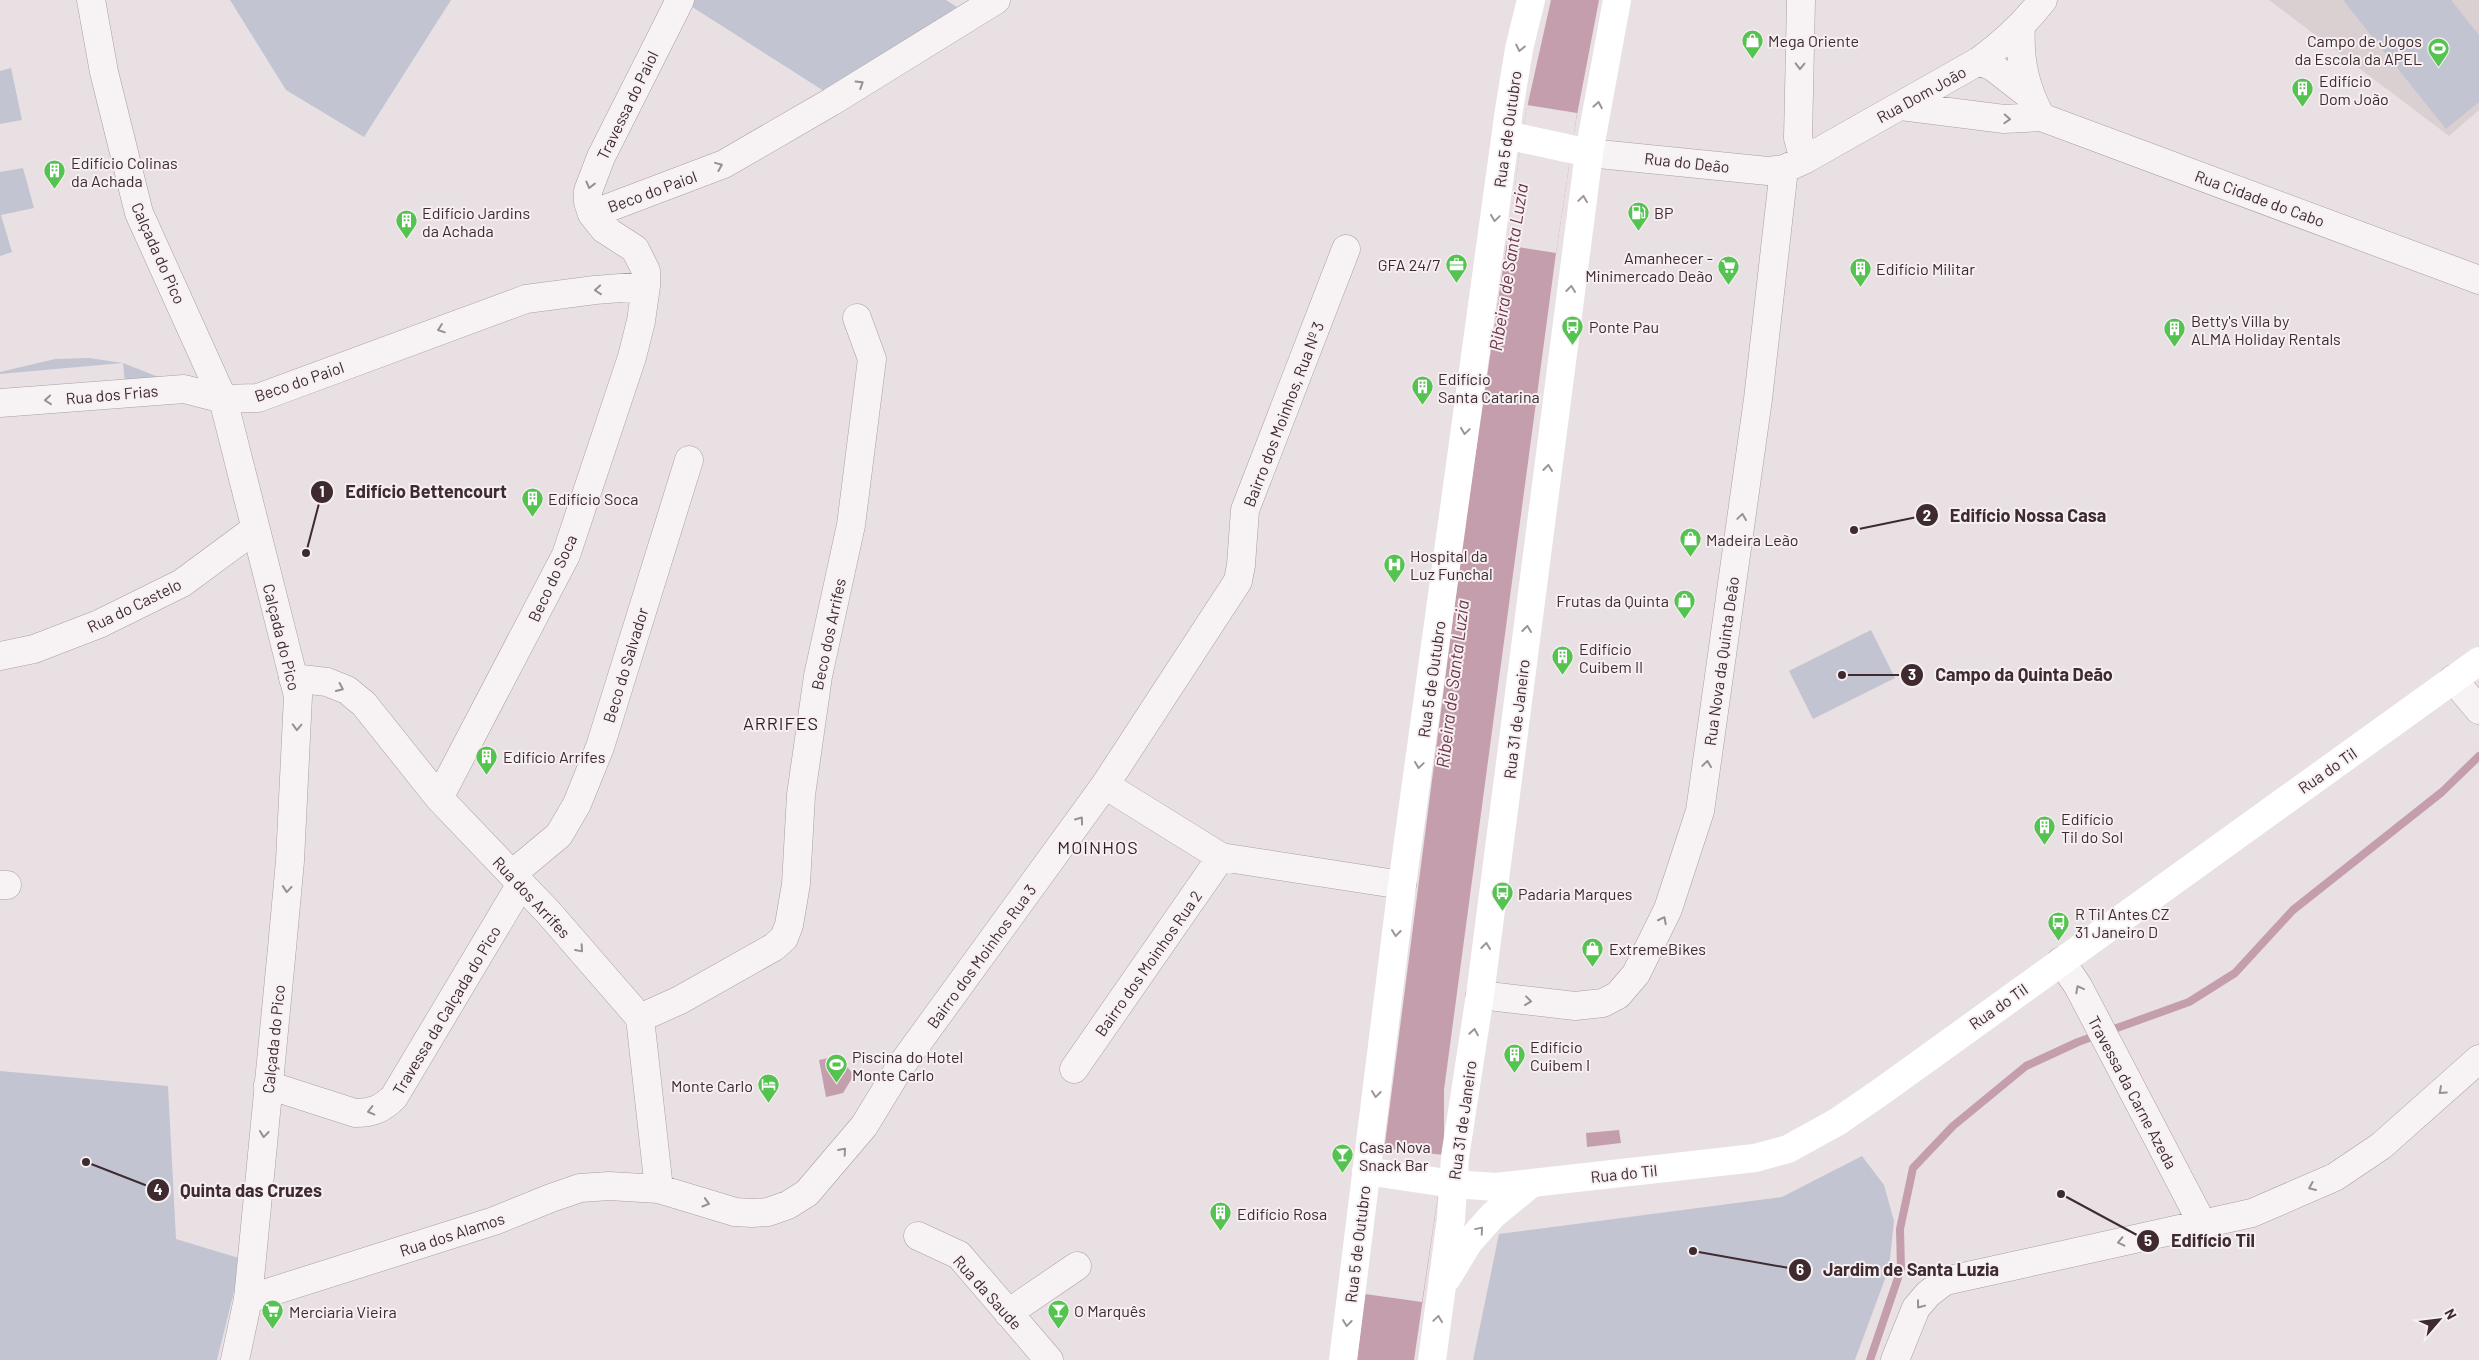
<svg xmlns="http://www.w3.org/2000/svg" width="2479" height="1360" font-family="Barlow,sans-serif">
  <rect width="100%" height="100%" fill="#e8e0e3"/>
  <path fill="#dacfd1" d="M2269,0H2479V110L2449,136Z"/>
  <path fill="#c2c4d1" d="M230,0H451L364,137L286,90Z
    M688,0H946L957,7L827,93L686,3Z
    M2343,0H2451L2479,35V102L2446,129Z
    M11,68L22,120L0,124V71Z
    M23,168L34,208L1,215L12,252L0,256V172Z
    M89,358L123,363L161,378L125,384L123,363L0,374V372L55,359Z
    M1871,630L1895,678L1813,719L1789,671Z
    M0,1071L168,1086L176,1239L242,1259L217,1360H0Z
    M1862,1156L1884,1185L1894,1221L1889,1268L1855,1360H1473L1499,1234L1782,1197Z"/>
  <path fill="#c59ead" d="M1551,0H1599L1576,120L1556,253L1444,1090V1155L1414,1360H1357L1464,533L1526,112Z
    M838,1056L854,1075L843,1093L826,1097L819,1060Z
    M1619,1130L1621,1143L1587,1147L1586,1133Z"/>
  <path fill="#e8e0e3" d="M1527,105L1577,113L1556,253L1506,245Z
    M1382,1148L1444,1155L1422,1302L1365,1294Z"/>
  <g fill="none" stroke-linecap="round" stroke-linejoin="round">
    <path stroke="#c59ead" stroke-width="8" d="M1870,1360L1901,1269L1900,1229L1913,1168L1953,1126L2026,1066L2078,1042L2189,1002L2235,973L2293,910L2442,792L2479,756"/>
    <defs>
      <path id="minor" d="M1801,0L1798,138L1804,160
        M2021,26C2019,60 2025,87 2041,117
        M1979,61L1993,67L2029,95
        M1901,106L2004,119L2041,117L2479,280
        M1589,153L1768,171L1784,169L1804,160L1979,61C2004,43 2024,24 2043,0
        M592,214L724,164L831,102L996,0
        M0,403L184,389L223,399L258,398L526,299L595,290L646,286
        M0,656L34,649L99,624L182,583L255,529
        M293,678L327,682L347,690L364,704L439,798L548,912L640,1018L659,1189
        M2453,679L2479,710
        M1105,785L1221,857L1402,885
        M439,798L566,555L632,357L641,321L646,286V271L635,249L604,229L592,214L588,202V191L601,157L680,0
        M512,874L559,835L577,804L600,747L689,460
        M0,885H7
        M2061,961L2078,986L2202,1223
        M1480,995L1575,1006L1603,1003L1618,995L1636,974L1668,909L1700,811L1758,399L1784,169
        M640,1018L680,1000L774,947L784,938L789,925L796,884L801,795L818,676L851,525L872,359L857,318
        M1074,1069L1221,857
        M268,1085L355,1113C372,1113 382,1109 394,1097L521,884
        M918,1236L959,1255L1049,1360
        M248,1299L494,1221L551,1198L580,1188L609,1186L659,1189L735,1212L752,1213L768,1212L788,1205L807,1193L864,1126L900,1067L1105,785L1238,581L1241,565L1245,510L1346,249
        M1008,1313L1077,1266
        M1895,1360L1916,1308L1928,1294L1945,1281L2252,1213L2335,1177L2381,1146L2479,1059"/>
      <path id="tertiary" d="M91,0L104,72L139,213L223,399L298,696L290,861L282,948L248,1299L235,1360"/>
    </defs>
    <use href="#minor" stroke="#ab9ea2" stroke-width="29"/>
    <use href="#tertiary" stroke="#ab9ea2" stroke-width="29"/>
    <use href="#minor" stroke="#f7f3f4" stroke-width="28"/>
    <use href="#tertiary" stroke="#f7f3f4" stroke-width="28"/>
    <path stroke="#fff" stroke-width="28" d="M1506,135L1589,153
      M1366,1171L1453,1184L1496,1187L1755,1158L1788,1149L1837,1122L1882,1091L2479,661
      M1447,1278L1469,1242L1493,1215L1532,1183
      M1343,1360L1402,885L1509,110L1519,49L1531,0
      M1432,1360L1451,1219L1455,1157L1480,995L1589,153L1617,0"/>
  </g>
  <defs><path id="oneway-chevron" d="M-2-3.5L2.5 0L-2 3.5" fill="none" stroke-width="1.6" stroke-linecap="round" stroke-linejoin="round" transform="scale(1.25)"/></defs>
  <g stroke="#9e9497">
    <use href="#oneway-chevron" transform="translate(1520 48) rotate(102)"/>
    <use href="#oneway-chevron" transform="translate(1598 105) rotate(-80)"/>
    <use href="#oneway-chevron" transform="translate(1583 199) rotate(-82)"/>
    <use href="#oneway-chevron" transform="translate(1495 218) rotate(98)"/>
    <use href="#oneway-chevron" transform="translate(1571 289) rotate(-83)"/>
    <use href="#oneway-chevron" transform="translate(1465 431) rotate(98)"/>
    <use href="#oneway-chevron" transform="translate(1548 468) rotate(-83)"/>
    <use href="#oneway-chevron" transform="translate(1527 629) rotate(-83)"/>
    <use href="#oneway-chevron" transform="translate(1419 765) rotate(98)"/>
    <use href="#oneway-chevron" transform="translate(1396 933) rotate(97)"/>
    <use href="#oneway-chevron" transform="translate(1486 946) rotate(-83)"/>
    <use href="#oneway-chevron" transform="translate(1474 1032) rotate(-81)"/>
    <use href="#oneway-chevron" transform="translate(1376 1094) rotate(97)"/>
    <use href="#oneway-chevron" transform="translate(1480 1230) rotate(-50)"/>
    <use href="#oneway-chevron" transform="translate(1438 1319) rotate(-82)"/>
    <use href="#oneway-chevron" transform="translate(1347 1323) rotate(97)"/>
  </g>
  <g stroke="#9a8e92">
    <use href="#oneway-chevron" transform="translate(1800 66) rotate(91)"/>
    <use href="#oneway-chevron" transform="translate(860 84) rotate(-32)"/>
    <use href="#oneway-chevron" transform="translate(2007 119) rotate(3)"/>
    <use href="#oneway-chevron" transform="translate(719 166) rotate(-22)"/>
    <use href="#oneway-chevron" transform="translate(590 185) rotate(104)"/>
    <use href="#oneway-chevron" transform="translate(598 290) rotate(175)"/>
    <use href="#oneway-chevron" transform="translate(441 329) rotate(161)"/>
    <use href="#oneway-chevron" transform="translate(48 400) rotate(175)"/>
    <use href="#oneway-chevron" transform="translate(1742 517) rotate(-82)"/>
    <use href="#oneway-chevron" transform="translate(340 688) rotate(25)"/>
    <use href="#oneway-chevron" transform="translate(297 727) rotate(92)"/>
    <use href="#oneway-chevron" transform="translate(1707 764) rotate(-82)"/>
    <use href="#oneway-chevron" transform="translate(1080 820) rotate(-54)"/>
    <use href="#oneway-chevron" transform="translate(287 889) rotate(95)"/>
    <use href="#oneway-chevron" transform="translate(1663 920) rotate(-63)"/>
    <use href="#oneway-chevron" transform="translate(580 949) rotate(49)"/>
    <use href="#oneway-chevron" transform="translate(2079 989) rotate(-118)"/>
    <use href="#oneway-chevron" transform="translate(1528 1001) rotate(7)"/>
    <use href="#oneway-chevron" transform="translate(2442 1091) rotate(138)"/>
    <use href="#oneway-chevron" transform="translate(371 1111) rotate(166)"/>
    <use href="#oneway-chevron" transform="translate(264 1134) rotate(96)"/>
    <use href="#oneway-chevron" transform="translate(843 1151) rotate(-49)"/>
    <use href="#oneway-chevron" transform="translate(2312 1187) rotate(157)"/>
    <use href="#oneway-chevron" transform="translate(706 1203) rotate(17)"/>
    <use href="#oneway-chevron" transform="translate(2121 1242) rotate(167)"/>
    <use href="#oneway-chevron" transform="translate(1920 1305) rotate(127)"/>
  </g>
  <defs>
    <symbol id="shop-pin" viewBox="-11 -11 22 30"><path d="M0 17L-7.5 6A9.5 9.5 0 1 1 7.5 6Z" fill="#54c34f" stroke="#f6f0f2"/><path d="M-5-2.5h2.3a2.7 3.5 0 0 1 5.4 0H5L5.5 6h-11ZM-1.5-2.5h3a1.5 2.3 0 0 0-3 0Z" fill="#fff"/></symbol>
    <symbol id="stadium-pin" viewBox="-11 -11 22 30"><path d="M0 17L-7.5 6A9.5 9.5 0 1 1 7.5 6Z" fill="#54c34f" stroke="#f6f0f2"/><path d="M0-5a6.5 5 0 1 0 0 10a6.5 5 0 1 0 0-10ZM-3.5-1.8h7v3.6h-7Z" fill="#fff"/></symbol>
    <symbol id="building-pin" viewBox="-11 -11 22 30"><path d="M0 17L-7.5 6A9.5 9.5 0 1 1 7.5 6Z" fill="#54c34f" stroke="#f6f0f2"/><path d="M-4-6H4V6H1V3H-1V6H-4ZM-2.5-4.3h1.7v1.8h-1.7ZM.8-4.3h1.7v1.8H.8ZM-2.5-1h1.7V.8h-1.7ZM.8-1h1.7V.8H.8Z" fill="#fff"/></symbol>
    <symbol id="fuel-pin" viewBox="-11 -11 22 30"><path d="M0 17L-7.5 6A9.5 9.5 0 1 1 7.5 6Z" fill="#54c34f" stroke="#f6f0f2"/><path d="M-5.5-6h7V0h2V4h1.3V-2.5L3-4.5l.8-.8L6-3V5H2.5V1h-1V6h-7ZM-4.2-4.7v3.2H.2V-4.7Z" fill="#fff"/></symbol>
    <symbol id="office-pin" viewBox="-11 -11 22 30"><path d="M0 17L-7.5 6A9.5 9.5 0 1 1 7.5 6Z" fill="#54c34f" stroke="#f6f0f2"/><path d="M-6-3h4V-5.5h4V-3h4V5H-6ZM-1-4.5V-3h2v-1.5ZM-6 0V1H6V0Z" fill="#fff"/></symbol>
    <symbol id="supermarket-pin" viewBox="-11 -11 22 30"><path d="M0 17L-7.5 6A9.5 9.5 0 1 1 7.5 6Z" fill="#54c34f" stroke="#f6f0f2"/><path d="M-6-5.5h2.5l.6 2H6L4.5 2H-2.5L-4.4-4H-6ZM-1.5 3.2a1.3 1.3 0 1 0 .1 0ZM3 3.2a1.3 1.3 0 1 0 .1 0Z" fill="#fff"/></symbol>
    <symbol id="bus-pin" viewBox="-11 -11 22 30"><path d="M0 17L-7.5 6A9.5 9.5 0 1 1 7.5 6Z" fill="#54c34f" stroke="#f6f0f2"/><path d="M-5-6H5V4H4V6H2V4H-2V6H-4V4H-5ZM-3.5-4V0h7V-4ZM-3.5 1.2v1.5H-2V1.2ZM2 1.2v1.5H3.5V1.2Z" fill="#fff"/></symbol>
    <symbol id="hospital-pin" viewBox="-11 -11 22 30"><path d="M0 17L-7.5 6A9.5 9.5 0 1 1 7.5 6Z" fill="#54c34f" stroke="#f6f0f2"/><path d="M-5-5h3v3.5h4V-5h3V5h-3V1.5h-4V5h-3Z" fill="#fff"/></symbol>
    <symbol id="hotel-pin" viewBox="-11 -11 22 30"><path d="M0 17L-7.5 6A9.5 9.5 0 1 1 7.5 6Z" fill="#54c34f" stroke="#f6f0f2"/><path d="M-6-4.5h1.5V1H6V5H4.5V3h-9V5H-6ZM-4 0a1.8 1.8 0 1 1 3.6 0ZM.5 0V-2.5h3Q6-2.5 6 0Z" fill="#fff"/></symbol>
    <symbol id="bar-pin" viewBox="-11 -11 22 30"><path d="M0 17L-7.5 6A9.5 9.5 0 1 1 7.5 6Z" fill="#54c34f" stroke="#f6f0f2"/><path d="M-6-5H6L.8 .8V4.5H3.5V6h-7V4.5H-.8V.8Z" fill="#fff"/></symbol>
  </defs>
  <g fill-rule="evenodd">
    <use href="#shop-pin" x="1740" y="28" width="25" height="34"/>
    <use href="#stadium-pin" x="2426" y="36" width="25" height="34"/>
    <use href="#building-pin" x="2290" y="76" width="25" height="34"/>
    <use href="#building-pin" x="42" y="158" width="25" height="34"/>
    <use href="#fuel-pin" x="1626" y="200" width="25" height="34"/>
    <use href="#building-pin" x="394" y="208" width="25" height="34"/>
    <use href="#office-pin" x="1444" y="252" width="25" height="34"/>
    <use href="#supermarket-pin" x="1716" y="254" width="25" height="34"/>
    <use href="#building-pin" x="1848" y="256" width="25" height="34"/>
    <use href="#bus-pin" x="1560" y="314" width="25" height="34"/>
    <use href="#building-pin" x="2162" y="316" width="25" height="34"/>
    <use href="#building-pin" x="1410" y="374" width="25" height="34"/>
    <use href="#building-pin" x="520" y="486" width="25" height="34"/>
    <use href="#shop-pin" x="1678" y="526" width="25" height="34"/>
    <use href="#hospital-pin" x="1382" y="552" width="25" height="34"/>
    <use href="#shop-pin" x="1672" y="588" width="25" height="34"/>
    <use href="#building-pin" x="1550" y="644" width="25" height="34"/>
    <use href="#building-pin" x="474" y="744" width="25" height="34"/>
    <use href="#building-pin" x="2032" y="814" width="25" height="34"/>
    <use href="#bus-pin" x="1490" y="880" width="25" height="34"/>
    <use href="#bus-pin" x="2046" y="910" width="25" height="34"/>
    <use href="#shop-pin" x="1580" y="936" width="25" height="34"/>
    <use href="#building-pin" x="1502" y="1042" width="25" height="34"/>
    <use href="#stadium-pin" x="824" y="1052" width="25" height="34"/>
    <use href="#hotel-pin" x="756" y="1072" width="25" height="34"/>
    <use href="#bar-pin" x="1330" y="1142" width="25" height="34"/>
    <use href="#building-pin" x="1208" y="1200" width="25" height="34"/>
    <use href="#bar-pin" x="1046" y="1298" width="25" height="34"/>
    <use href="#supermarket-pin" x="260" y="1298" width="25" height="34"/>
  </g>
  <g text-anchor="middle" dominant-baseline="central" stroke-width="4" stroke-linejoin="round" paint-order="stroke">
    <g font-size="16" fill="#3e2a2f" stroke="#f6f0f2" text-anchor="start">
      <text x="1768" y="40">Mega Oriente</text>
      <text x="2422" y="40" text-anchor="end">Campo de Jogos<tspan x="2422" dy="18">da Escola da APEL</tspan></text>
      <text x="2319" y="80">Edifício<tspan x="2319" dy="18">Dom João</tspan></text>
      <text x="71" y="162">Edifício Colinas<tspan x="71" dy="18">da Achada</tspan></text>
      <text x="422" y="212">Edifício Jardins<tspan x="422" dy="18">da Achada</tspan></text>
      <text x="1654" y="212">BP</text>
      <text x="1713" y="257" text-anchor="end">Amanhecer -<tspan x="1713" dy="18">Minimercado Deão</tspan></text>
      <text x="1440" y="264" text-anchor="end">GFA 24/7</text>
      <text x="1876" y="268">Edifício Militar</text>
      <text x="2191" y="320">Betty's Villa by<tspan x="2191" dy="18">ALMA Holiday Rentals</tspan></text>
      <text x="1589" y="326">Ponte Pau</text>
      <text x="1438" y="378">Edifício<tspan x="1438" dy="18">Santa Catarina</tspan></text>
      <text x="548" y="498">Edifício Soca</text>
      <text x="1706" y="539">Madeira Leão</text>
      <text x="1410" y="555">Hospital da<tspan x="1410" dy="18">Luz Funchal</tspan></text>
      <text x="1669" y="600" text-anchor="end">Frutas da Quinta</text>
      <text x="1579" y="648">Edifício<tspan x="1579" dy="18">Cuibem II</tspan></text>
      <text x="503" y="756">Edifício Arrifes</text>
      <text x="2061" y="818">Edifício<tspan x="2061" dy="18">Til do Sol</tspan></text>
      <text x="1518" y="893">Padaria Marques</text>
      <text x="2075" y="913">R Til Antes CZ<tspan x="2075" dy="18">31 Janeiro D</tspan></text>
      <text x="1609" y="948">ExtremeBikes</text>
      <text x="1530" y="1046">Edifício<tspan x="1530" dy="18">Cuibem I</tspan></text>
      <text x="852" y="1056">Piscina do Hotel<tspan x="852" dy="18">Monte Carlo</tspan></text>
      <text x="753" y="1085" text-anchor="end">Monte Carlo</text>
      <text x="1359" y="1146">Casa Nova<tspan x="1359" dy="18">Snack Bar</tspan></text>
      <text x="1237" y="1213">Edifício Rosa</text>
      <text x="1074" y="1310">O Marquês</text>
      <text x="289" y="1311">Merciaria Vieira</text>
    </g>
    <g font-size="16" fill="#3e2a2f" stroke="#f6f0f2">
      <text transform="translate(1921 94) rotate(-29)">Rua Dom João</text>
      <text transform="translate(627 105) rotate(-64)">Travessa do Paiol</text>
      <text transform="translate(1507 129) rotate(-82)">Rua 5 de Outubro</text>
      <text transform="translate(1687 162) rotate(6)">Rua do Deão</text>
      <text transform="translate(652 191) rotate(-20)">Beco do Paiol</text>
      <text transform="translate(2260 198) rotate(20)">Rua Cidade do Cabo</text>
      <text transform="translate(159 253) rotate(66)">Calçada do Pico</text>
      <text transform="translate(299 381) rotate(-19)">Beco do Paiol</text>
      <text transform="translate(112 394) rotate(-5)">Rua dos Frias</text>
      <text transform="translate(1283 414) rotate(-69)">Bairro dos Moinhos, Rua Nº 3</text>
      <text transform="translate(552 578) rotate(-65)">Beco do Soca</text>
      <text transform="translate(134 605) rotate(-26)">Rua do Castelo</text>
      <text transform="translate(828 634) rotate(-78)">Beco dos Arrifes</text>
      <text transform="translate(282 637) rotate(76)">Calçada do Pico</text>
      <text transform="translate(1721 661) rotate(-82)">Rua Nova da Quinta Deão</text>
      <text transform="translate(625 665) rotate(-73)">Beco do Salvador</text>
      <text transform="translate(1431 679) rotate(-82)">Rua 5 de Outubro</text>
      <text transform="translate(1516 719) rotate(-83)">Rua 31 de Janeiro</text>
      <text transform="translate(2327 770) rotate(-35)">Rua do Til</text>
      <text transform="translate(532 897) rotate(47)">Rua dos Arrifes</text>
      <text transform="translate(981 956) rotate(-54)">Bairro dos Moinhos Rua 3</text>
      <text transform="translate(1148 963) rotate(-55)">Bairro dos Moinhos Rua 2</text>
      <text transform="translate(1998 1006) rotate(-35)">Rua do Til</text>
      <text transform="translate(446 1010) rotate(-59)">Travessa da Calçada do Pico</text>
      <text transform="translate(273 1039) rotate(-84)">Calçada do Pico</text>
      <text transform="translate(2133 1092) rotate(62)">Travessa da Carne Azeda</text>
      <text transform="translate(1462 1120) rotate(-82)">Rua 31 de Janeiro</text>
      <text transform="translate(1624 1173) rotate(-6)">Rua do Til</text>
      <text transform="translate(452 1234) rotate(-18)">Rua dos Alamos</text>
      <text transform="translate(1357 1244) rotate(-83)">Rua 5 de Outubro</text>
      <text transform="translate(988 1292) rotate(48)">Rua da Saude</text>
    </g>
    <g font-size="18" font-style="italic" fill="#6f374a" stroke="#f6f0f2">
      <text transform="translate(1508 267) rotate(-81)">Ribeira de Santa Luzia</text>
      <text transform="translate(1452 684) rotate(-83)">Ribeira de Santa Luzia</text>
    </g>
    <g font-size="18" letter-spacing="1" fill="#2f1c21" stroke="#f6f0f2">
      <text x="781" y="723">ARRIFES</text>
      <text x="1098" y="847">MOINHOS</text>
    </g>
  </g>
  <path fill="none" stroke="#3e2a2f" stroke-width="2" d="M306 553L322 492M1854 530L1927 515M1842 675L1912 675M86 1162L158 1190M2061 1194L2148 1241M1693 1251L1800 1270"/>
  <g fill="#3e2a2f" stroke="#f6f0f2" stroke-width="2">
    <circle cx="306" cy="553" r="5"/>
    <circle cx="1854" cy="530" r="5"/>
    <circle cx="1842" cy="675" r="5"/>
    <circle cx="86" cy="1162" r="5"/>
    <circle cx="2061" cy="1194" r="5"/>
    <circle cx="1693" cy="1251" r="5"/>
    <circle cx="322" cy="492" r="12"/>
    <circle cx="1927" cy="515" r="12"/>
    <circle cx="1912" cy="675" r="12"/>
    <circle cx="158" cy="1190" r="12"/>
    <circle cx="2148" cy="1241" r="12"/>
    <circle cx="1800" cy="1270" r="12"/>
  </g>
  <g font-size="15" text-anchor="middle" font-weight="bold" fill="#fff">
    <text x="322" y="497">1</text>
    <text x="1927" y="521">2</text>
    <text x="1912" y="680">3</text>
    <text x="158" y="1195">4</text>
    <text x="2148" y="1246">5</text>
    <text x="1800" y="1275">6</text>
  </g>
  <g font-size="18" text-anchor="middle" font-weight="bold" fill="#3e2a2f" stroke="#f6f0f2" stroke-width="4" stroke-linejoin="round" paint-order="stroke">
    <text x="426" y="498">Edifício Bettencourt</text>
    <text x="2028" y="522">Edifício Nossa Casa</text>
    <text x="2024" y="681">Campo da Quinta Deão</text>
    <text x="251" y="1197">Quinta das Cruzes</text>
    <text x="2213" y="1247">Edifício Til</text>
    <text x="1911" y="1276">Jardim de Santa Luzia</text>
  </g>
  <g transform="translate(2439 1320) rotate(62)" stroke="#f6f0f2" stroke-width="4" paint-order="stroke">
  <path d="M0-4L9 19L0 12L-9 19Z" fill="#3e2a2f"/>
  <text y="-8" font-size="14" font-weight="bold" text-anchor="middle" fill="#3e2a2f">N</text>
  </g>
</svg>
